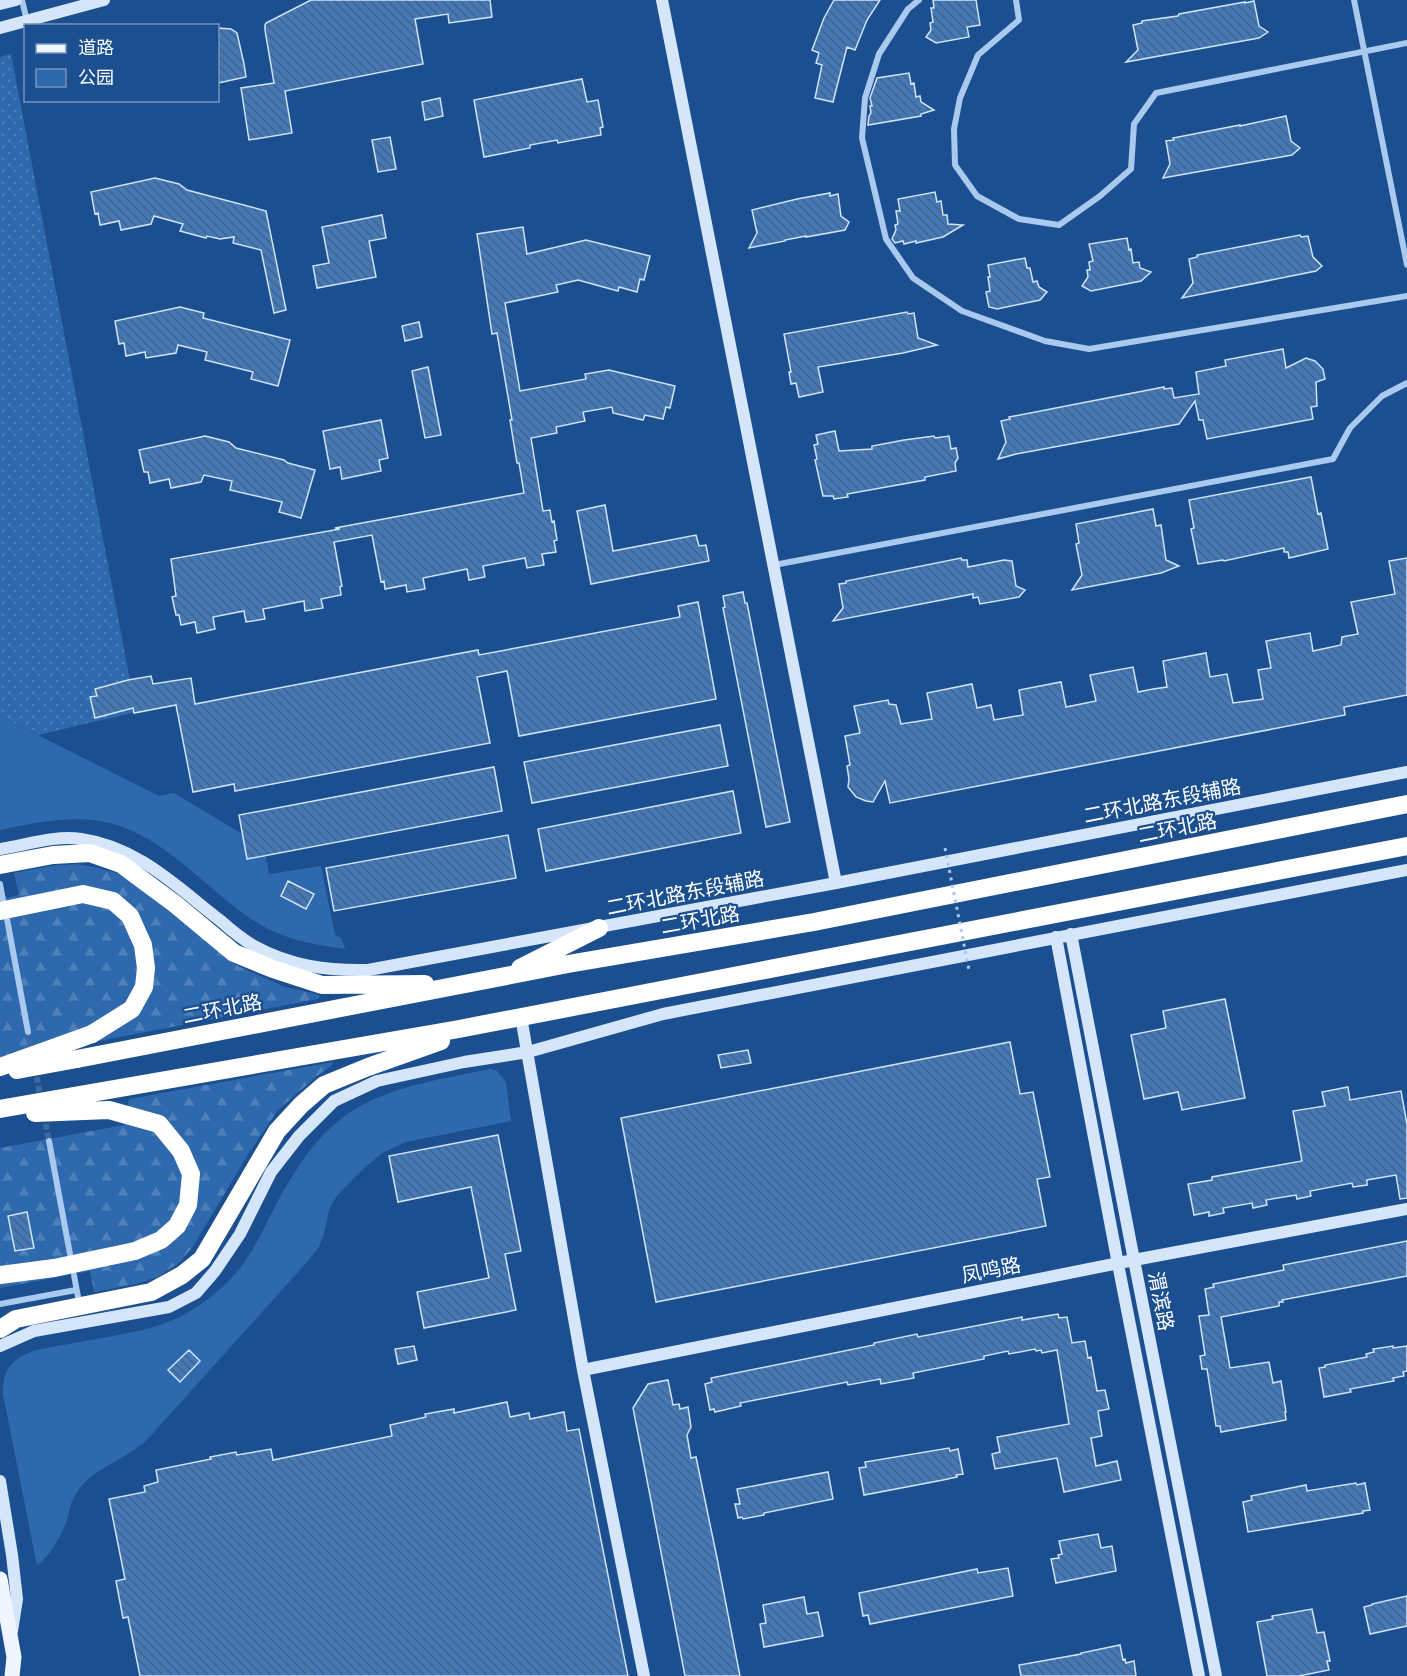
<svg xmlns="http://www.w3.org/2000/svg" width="1407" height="1676" font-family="'Exo 2','Noto Sans SC',sans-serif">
  <defs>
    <pattern id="grass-dots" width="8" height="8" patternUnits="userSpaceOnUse" patternTransform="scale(1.5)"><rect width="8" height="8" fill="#2e69ad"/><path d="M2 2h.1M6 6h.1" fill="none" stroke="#4d80b9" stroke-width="1.8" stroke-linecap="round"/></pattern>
    <pattern id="forest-firs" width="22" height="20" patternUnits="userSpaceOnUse" patternTransform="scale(1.5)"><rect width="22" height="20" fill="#2e69ad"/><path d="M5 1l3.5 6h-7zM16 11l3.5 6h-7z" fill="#4d80b9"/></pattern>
    <pattern id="building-back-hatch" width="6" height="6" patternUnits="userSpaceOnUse" patternTransform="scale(1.5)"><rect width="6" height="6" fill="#4478b7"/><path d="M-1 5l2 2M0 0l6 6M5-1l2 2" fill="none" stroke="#486282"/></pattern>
  </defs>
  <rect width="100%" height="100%" fill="#1b4f8f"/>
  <path fill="url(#grass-dots)" d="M11,54L136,712L38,735L0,716V57Z"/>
  <path fill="url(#forest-firs)" d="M76,864L95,867L116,873L137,886L238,966L285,987L312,993L320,996L318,999L0,1060V899L19,895L14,873L51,866Z
    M333,1062L331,1066L317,1076L278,1110L249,1153L192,1248L179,1263L158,1277L136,1284L94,1292L90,1271L0,1288V1148L124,1125L129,1099Z"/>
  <path fill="#2e69ad" d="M0,716L159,796L174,793L264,847L269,874L321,866L335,935L342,939L345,949C317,945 286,940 261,925C207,893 165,832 100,821C66,816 34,823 0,830Z
    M490,1069L496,1070L506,1082L511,1121L406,1142L382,1153L360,1172L336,1197L329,1210L324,1234L319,1247L308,1261L145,1442C139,1446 133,1451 126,1455C108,1467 87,1474 76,1494C70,1502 70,1511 67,1520C61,1537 51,1554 37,1566L3,1394C2,1369 13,1358 36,1350C59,1346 83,1341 107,1337C136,1332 163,1327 189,1312C207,1301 227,1285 240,1268C257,1246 267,1221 280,1197C299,1164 319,1132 352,1111C393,1085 444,1079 490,1069Z"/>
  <path fill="url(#building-back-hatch)" stroke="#cfe3fa" stroke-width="1.5" d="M311,0H490L492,17L449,23L448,14L415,19L423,64L285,91L292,133L249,140L241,88L274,83L265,30V25L266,23Z
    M834,0H880L867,20L855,50L847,47L833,102L815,98L822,65L816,63L819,53L812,50L824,18Z
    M933,0H976L980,25L967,27L969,37L936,43L926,37L931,30L930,23L933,22L931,8H934Z
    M1254,1L1259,26L1268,32L1259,38L1126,62L1138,50L1133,25L1142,23V21L1178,16L1179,14L1245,2V3Z
    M218,28L231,29L237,33L244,64L246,77L218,83Z
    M909,73L911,84L914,83L916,97L920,96L921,102L934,110L921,114V116L868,125L869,116L871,113L870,106H872L870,98L877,78Z
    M582,79L587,102L598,100L603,127L600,128L601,135L558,143L557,140L530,145V148L484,157L474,100Z
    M440,98L443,116L425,120L422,102Z
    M1286,116L1291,141L1300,148L1292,155L1163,178L1170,164L1166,141L1174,140L1173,138L1240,125V126Z
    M390,137L396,169L378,172L372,140Z
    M155,178L179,184L187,190L266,211L286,310L274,313L261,250L233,243L234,237L220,239L207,236L206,238L180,231L183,224L154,216L151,224L121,230L119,221L100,225L98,213L95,214L91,192Z
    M935,192L937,202L941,201L943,215H947L948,224L963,225L943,237L916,243V241L904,244L903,241L895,243L892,239L896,230L895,225L898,224L896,211H900L898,199Z
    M830,193V196L838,194L841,216L849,222L845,230L806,237V236L785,240V241L749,248L757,233L752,210L797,199Z
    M382,215L386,238L369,241L376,277L317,288L313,266L329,263L322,227Z
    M523,227L527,254L586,240L650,256L644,280L640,279L637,292L619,287L618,291L578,280L556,285L558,292L505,303L520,391L586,379L585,374L609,370L675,386L670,408L666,407L663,419L645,415L643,420L613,413L612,407L583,412L585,421L556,427L557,433L531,438L543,511L550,510L552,522L554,521L557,540L554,541L556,552L542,554L544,565L527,568L525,558L483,566L485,577L469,580L467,569L423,578L425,589L407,592L406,585L385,589L384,581L381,582L372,535L334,542L342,586L340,587L341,595L321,599L323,608L305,611L304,601L263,609L265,619L246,622L244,611L213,617L215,629L197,633L195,622L181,625L179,615H176L172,597L176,596L171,559L340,529L335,528L524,493L519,463H517L510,420H512L497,333L492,334L477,234Z
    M1300,235L1301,237L1308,236L1313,257L1322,266L1316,271L1182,298L1193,283L1189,259L1197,257V255Z
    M1127,238L1129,250L1131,249L1133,263L1139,262L1140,268L1151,272L1141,281L1091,291L1082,286L1088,277L1087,270H1090L1089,262L1093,261L1089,244Z
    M1025,258L1027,268H1030L1033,282L1037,281L1039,287L1047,292L1040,300L997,309L989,307L986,292L990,291L988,277H990L988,265Z
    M180,307L204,313L203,318L290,340L278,386L251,379L253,372L205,360L207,352L178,345L176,353L146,358L145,352L126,356L124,343L119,344L115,321Z
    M907,312L908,314L914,313L918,338L937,345L903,353L818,367L823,392L799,397L796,383L791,384L789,372H791L784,334Z
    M419,322L422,337L405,341L402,326Z
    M1283,349L1286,368L1306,358L1315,361L1323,369L1325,379L1316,382L1317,406L1311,407L1313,419L1207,439L1203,420H1199L1195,401L1179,424L1016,454L998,459L1006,442L1001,421L1010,419L1009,417L1164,387V389L1172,388L1174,398L1199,394L1196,372L1226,366L1225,360Z
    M428,367L441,435L425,438L412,371Z
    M381,420L388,458L379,460L381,471L342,479L340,467L330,469L323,431Z
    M835,431L839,451L872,449V446L904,440L934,436L935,438L949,436L951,449L956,448L958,458L955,463L956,471L925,477V480L847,494L848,497L834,499L833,496H823L815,460L817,459L814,445L818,444L816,435Z
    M205,436L229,442L236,448L284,460L288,463L315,470L301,518L279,512L282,502L230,490L232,481L204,475L201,482L171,488L169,479L150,483L148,472H144L139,450Z
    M1311,477L1318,514L1321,513L1328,549L1289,558L1288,552H1284V548L1224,561L1223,560L1198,564L1191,529L1194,528L1189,500Z
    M605,505L613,551L696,535L699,546L706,545L709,561L591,584L577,511Z
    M1153,509L1156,526L1161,525L1166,560L1179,566L1161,573L1072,590L1082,575L1076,544L1079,543L1076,524Z
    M961,558L962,560H967L968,567L1004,560L1012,561L1016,586L1025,590L1019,597L980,604L978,597L973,598V594L833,621L843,608L839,584L846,583V581Z
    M1407,558V695L1344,707L1345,715L890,803L885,781L873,802L866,801L856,797L848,787L849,779L847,766L850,765L845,736L860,733L854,706L888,700L889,704L896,705L901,724L920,721L932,719L927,693L972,684L977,708L991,705L994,720L1023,715L1019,690L1061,682L1066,707L1096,701L1090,675L1133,667L1138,692L1153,689L1167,687L1163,661L1206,653L1210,677L1227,674L1233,703L1263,699L1258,670L1271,668L1266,641L1310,633L1313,651L1341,645L1342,637L1358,634L1351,602L1395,594L1389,561Z
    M743,592L745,603H747L790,822L766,827L723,608L725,607L723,596Z
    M698,602L716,699L519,736L507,671L477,677L490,743L235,791L234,784L193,792L176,705L134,713L133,708L95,718L90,697L97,696L95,689L128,680L151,676L153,684L191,678L195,704L478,650L479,655L680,617L678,606Z
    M720,725L728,766L532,803L524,762Z
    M494,767L502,811L247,859L239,815Z
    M733,791L741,833L546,871L538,829Z
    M508,835L516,878L334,911L326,868Z
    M288,881L314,894L306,909L281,896Z
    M1225,999L1245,1098L1182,1110L1178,1092L1144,1099L1131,1035L1166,1028L1163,1011Z
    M1010,1042L1020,1094L1033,1092L1050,1177L1037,1179L1046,1226L656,1302L621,1118Z
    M748,1050L751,1063L721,1068L718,1055Z
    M1348,1087L1350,1100L1401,1091L1407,1124V1198L1400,1199L1396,1175L1367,1180V1185L1353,1187L1352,1183L1310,1191L1311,1196L1297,1199L1296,1195L1266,1200L1267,1205L1253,1208L1252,1203L1223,1208L1224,1213L1209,1216V1212L1194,1215L1188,1184L1212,1180V1177L1302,1161L1293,1111L1325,1106L1322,1092Z
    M498,1135L521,1251L505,1254L516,1310L424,1328L417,1292L489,1278L471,1187L398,1202L389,1156Z
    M27,1212L34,1248L15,1251L8,1216Z
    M1407,1241V1276L1282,1300L1283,1302H1279V1306L1221,1317L1230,1368L1269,1362L1273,1383L1281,1381L1286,1412H1285L1286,1420L1221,1432L1220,1426H1216L1207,1369H1202L1200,1356L1205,1355L1199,1316L1209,1315L1205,1289L1214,1287L1213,1284L1284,1270L1283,1265Z
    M1058,1314L1059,1318L1067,1317L1072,1343L1085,1341L1088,1358L1091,1357L1097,1391L1105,1390L1109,1409L1098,1411L1102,1436L1091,1438L1096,1466L1117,1461L1121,1480L1064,1492L1057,1458L995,1469L992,1454L1000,1452L997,1437L1069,1424L1057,1350L1042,1353L1041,1350L1036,1351L1035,1349L1009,1354L1008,1351L984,1356V1359L913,1373L914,1378L881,1384L880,1379L848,1385L847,1382L740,1403L741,1406L715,1412L714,1409L710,1410L705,1384L712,1382L711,1378L874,1345V1343L917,1334L918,1337L1022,1317V1320Z
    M414,1346L417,1360L398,1364L395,1349Z
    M1393,1346V1348L1407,1346V1371L1403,1372L1404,1376L1393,1378L1394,1381L1350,1389L1351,1392L1324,1397L1319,1368L1325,1367V1365L1367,1357L1366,1354L1374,1352L1373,1349Z
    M189,1350L200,1361L180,1382L168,1370Z
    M668,1380L673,1405L679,1404L680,1409L688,1407L691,1427L687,1435L691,1458L696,1457L717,1558L740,1676H685L633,1408L648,1384Z
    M507,1402L510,1417L529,1413L530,1419L564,1412L567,1431L579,1429L628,1676H140L128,1617L123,1618L116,1581L125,1579L109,1499L145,1492L144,1486L158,1482L156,1470L211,1459L210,1457L236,1452L237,1455L271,1449L273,1460L392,1436L390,1425L426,1417L425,1414L454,1409V1413Z
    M949,1448L950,1451L958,1449L963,1474L956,1475L957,1477L943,1480L864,1495L859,1468L866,1467L865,1462Z
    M828,1472L833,1499L764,1513V1515L743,1519L742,1517L738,1518L735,1504H740L737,1489Z
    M1356,1483L1357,1485L1365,1483L1370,1510L1363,1511V1513L1248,1532L1243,1502L1252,1500L1251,1496L1306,1485L1307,1491Z
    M1098,1534L1101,1548L1112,1546L1116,1571L1056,1583L1051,1559L1059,1558L1058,1555L1062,1554L1059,1541Z
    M1008,1568L1013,1596L870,1624L868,1615L863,1616L859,1593L977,1569L978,1573Z
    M1407,1596V1626L1370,1634L1364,1607L1372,1605V1604Z
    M804,1597L807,1614L818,1612L823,1636L764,1647L760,1624L766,1623L763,1605Z
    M1312,1609L1317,1633L1324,1632L1330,1661H1327L1329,1670L1299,1676H1267L1257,1622L1273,1619L1272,1616Z
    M1120,1645L1123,1660L1125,1659L1126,1663L1134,1661L1136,1676H1021L1019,1665L1081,1654V1653Z"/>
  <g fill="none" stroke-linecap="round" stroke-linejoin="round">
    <path stroke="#3d69a0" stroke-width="6" stroke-dasharray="6 3" stroke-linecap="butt" d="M28,1032L32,1052
      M35,1068L41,1100
      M44,1115L49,1141"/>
    <path stroke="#a9c9ee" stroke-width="6" d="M22,0L27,21
      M919,0L908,9L879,54L865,98L862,138L886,239L913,278L962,311L1045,341L1089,349L1407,296
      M1016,0L1019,20L978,55L960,98L954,129L955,165L977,196L1019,219L1059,225L1100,196L1131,169L1134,124L1156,93L1407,43
      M1354,0L1407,265
      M774,565L1333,459L1350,428L1382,396L1407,383
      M0,884L3,900
      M7,919L28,1032
      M49,1141L70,1254
      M74,1275L78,1297
      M0,1304L76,1290"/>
    <path stroke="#d6e6fa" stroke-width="12" d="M662,0L836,883
      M0,4L16,0
      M0,28L104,0
      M0,849C26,845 55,835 81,839C138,847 177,887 221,921C231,930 242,939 254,946C290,966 328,971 368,970L836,883L1407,772
      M1071,934L1134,1260L1216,1676
      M1056,937L1118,1264L1199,1676
      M521,1017L583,1370L644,1676
      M0,1346L34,1331L169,1307L196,1293L215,1271L240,1234L271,1172L299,1136L334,1101L377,1081L464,1062L528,1052L663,1014L1407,870
      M583,1370L1134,1260L1407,1209
      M0,1481L12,1555L17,1599L12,1631"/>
    <path stroke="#f0f6ff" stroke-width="15" d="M0,1579L14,1657L12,1676"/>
    <path stroke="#fff" stroke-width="18" d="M0,865L53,855L90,853L121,864L175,904L234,953L273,969L322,985L425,984
      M0,911L83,894L113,901L130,916L143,945L146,968L144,987L132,1009L92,1034
      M520,968L599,928
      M77,1059L568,964L814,922L1407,804
      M0,1109L459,1029L1407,846
      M0,1275L54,1268L135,1251L161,1240L177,1226L188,1205L191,1174L181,1151L159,1124L109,1110L35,1113
      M0,1329L16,1319L151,1292L182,1275L202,1259L277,1131L301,1105L324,1085L368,1067L441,1041"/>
    <path stroke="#a9c9ee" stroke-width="3" stroke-dasharray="3 4.5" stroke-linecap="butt" d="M945,848L969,970"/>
    <path stroke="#fff" stroke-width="18" d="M0,1067L92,1034
      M17,1070L77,1059"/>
  </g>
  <g text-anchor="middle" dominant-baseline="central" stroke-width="4.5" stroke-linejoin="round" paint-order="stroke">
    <g font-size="20" fill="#fff" stroke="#1b4f8f">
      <text transform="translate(1162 800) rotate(-11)">二环北路东段辅路</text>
      <text transform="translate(1177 827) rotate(-11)">二环北路</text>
      <text transform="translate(685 892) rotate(-11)">二环北路东段辅路</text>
      <text transform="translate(700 919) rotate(-10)">二环北路</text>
      <text transform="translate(222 1008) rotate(-11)">二环北路</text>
      <text transform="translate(991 1269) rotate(-11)">凤鸣路</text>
      <text transform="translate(1162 1301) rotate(79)">渭滨路</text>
    </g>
  </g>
  <rect x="24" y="24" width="195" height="78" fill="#1b4f8f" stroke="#7695bc" stroke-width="1.5"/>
  <rect x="36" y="44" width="30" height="9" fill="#f0f6ff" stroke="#7695bc" stroke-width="1.5"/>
  <text x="78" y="54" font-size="18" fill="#ffffff">道路</text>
  <rect x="36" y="69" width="30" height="18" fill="#2e69ad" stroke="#7695bc" stroke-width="1.5"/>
  <text x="78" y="84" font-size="18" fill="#ffffff">公园</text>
</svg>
